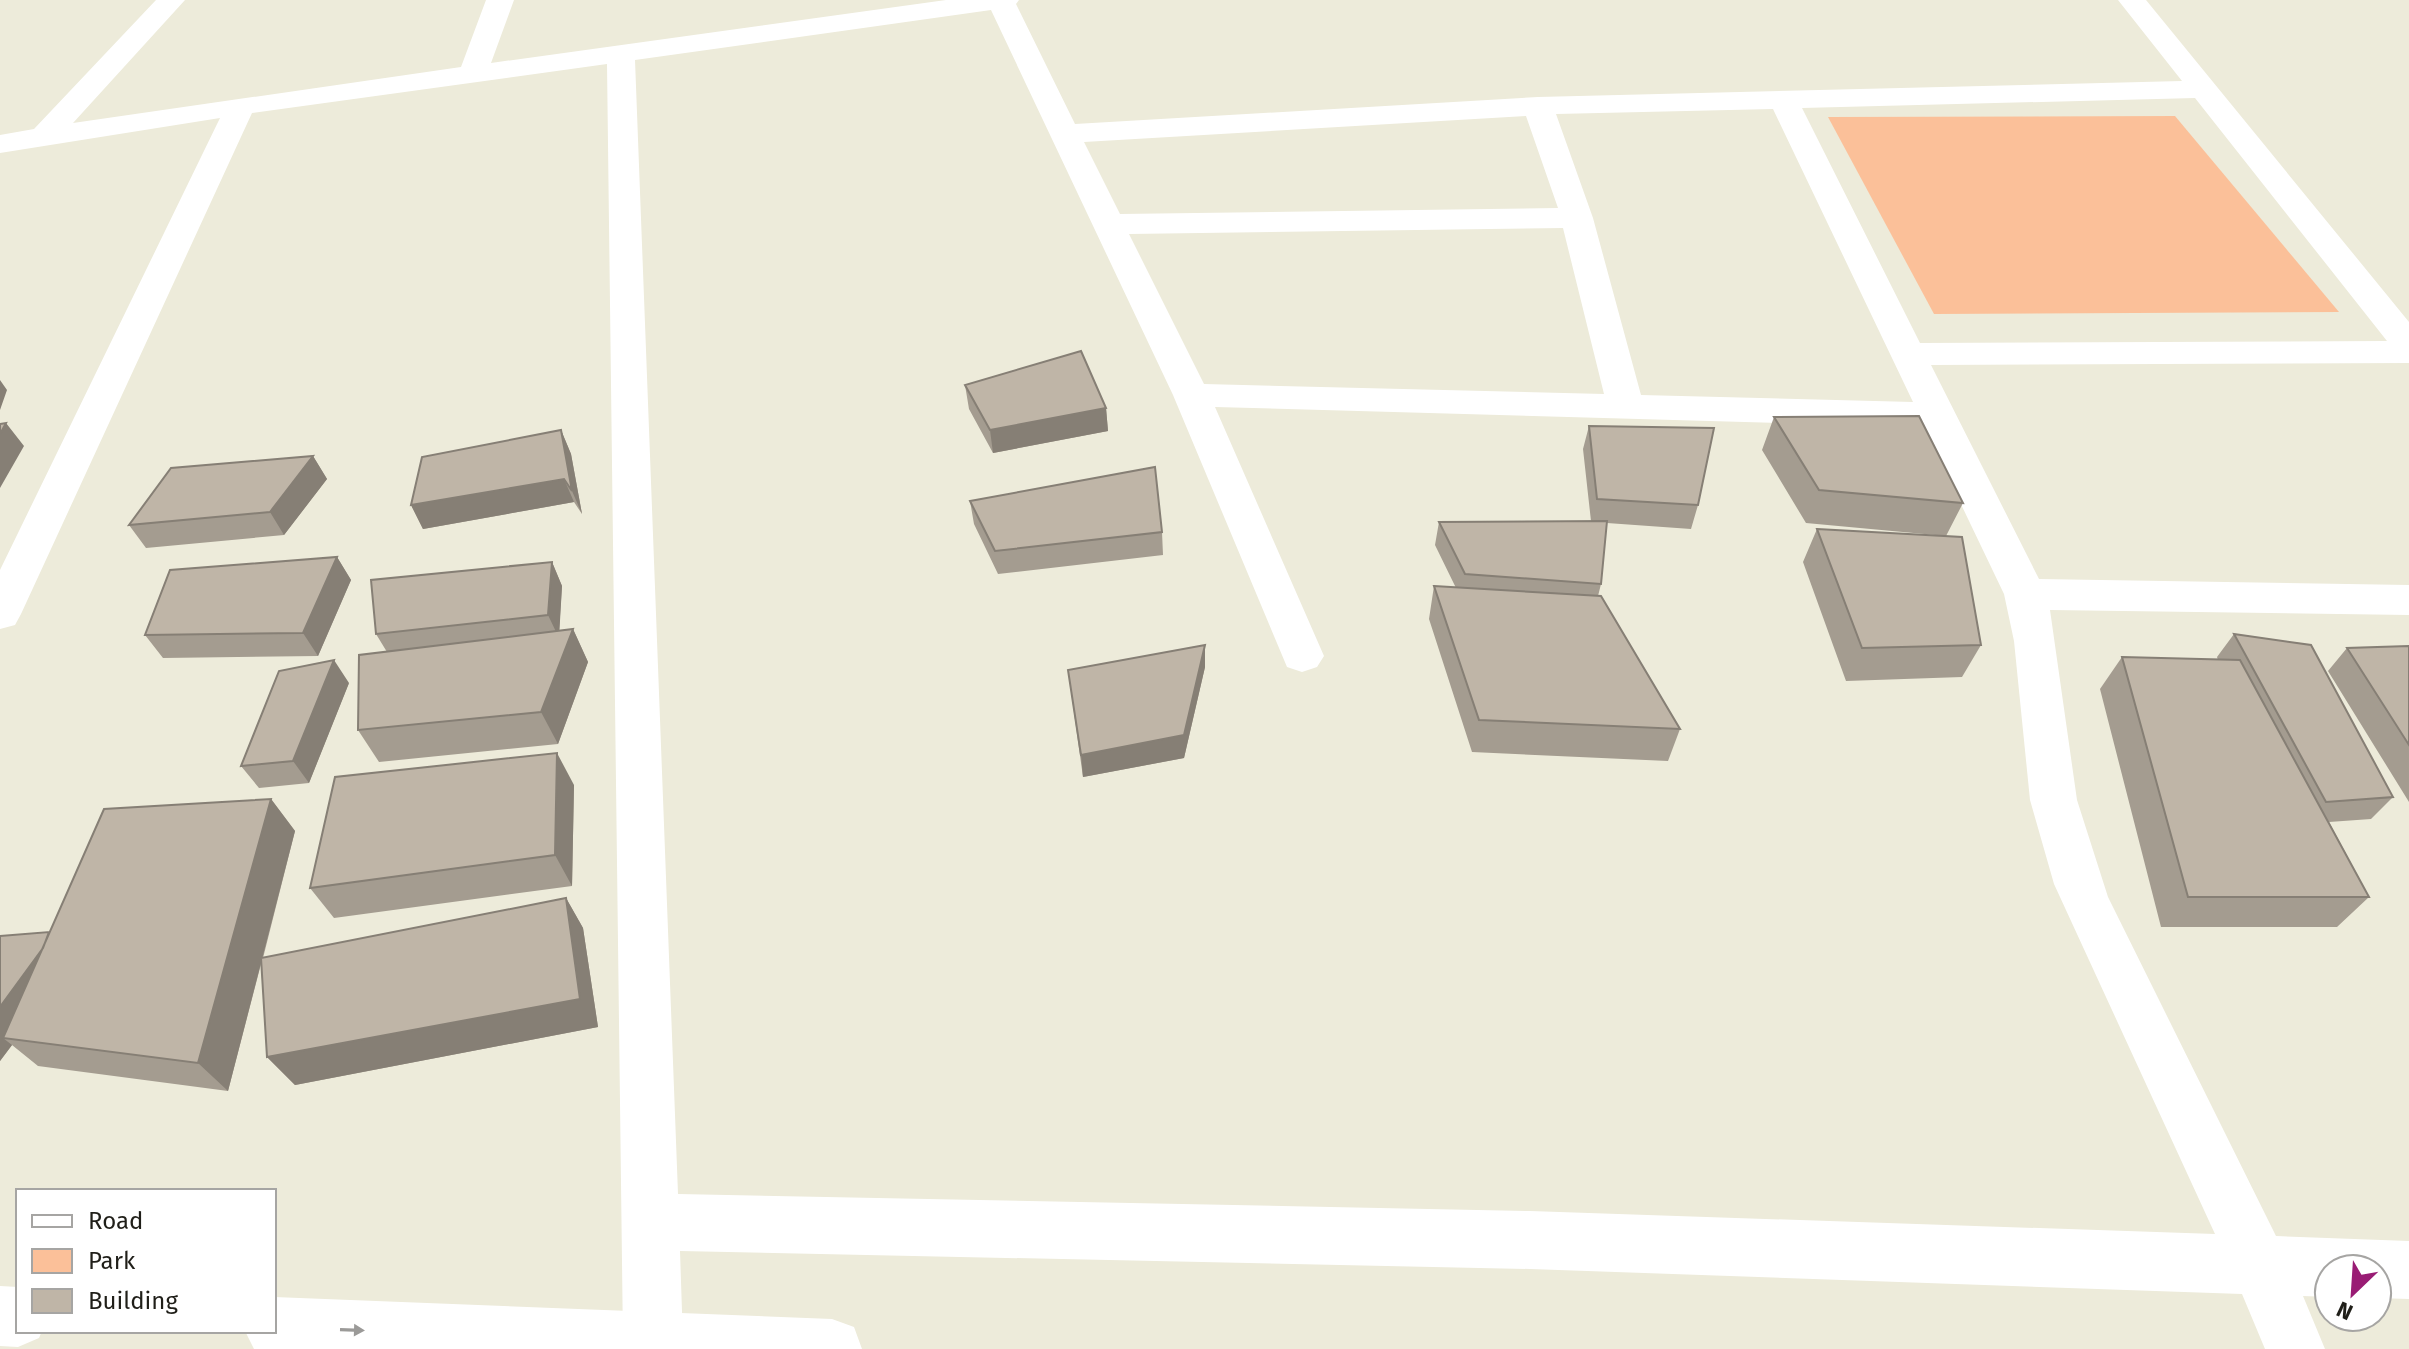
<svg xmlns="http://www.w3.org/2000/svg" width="2409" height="1349" font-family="'Fira Sans',sans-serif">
  <rect width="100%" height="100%" fill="#edebda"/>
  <path fill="#fbc099" d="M2175,116L2339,312L1934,314L1828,117Z"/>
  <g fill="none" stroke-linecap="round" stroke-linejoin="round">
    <path fill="#fff" fill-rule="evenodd" d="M156,0H185L73,123L461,67L486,0H514L491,63L946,0H1019L1016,4L1075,124L1538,97L2182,81L2118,0H2146L2409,322V363L1931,365L2039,579L2409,585V615L2050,610L2077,800L2108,897L2276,1236L2409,1241V1299L2377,1298V1269H2329V1297L2303,1296L2325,1349H2265L2242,1294L1530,1269L680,1251L683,1342L680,1349H626L623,1342L607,64L252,113L21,614L15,625L0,629V570L220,118L0,153V135L34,129ZM991,10L1173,395L1287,667L1302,672L1317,667L1324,656L1215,407L1924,427L2004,594L2014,641L2030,800L2054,884L2215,1234L1530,1211L678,1194L635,60ZM2195,98L2387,341L1920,343L1802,108ZM1773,109L1913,402L1641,395L1593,218L1556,114ZM1526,116L1558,208L1120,214L1084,142ZM1563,228L1604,394L1204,384L1129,234Z"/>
    <path fill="#fff" fill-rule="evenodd" d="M0,1286L18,1287V1331H42L39,1338L18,1347L0,1346Z
      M274,1297L832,1319L854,1327L862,1349H254L245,1331H274Z"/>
  </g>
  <path fill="#a49c90" d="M965,385L1106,408L1108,431L993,453L969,409Z
    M1774,417L1963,503L1946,536L1806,523L1762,450Z
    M1589,426L1698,505L1691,529L1607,523L1601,584L1598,596L1680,729L1668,761L1472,752L1429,619L1434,586L1456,588L1435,545L1439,522L1591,521L1583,449Z
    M561,430L571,454L582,514L574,502L423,529L411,505Z
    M313,456L327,479L284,535L146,548L129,525Z
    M970,501L1162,532L1163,555L998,574L974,524Z
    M1817,529L1981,645L1962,677L1846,681L1803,562Z
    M337,557L351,580L318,656L163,658L145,635Z
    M552,562L562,586L559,631L573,629L588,662L558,744L379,762L358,730L387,652L376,634Z
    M2234,634L2393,797L2371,819L2329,822L2369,897L2337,927H2161L2100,689L2122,657L2218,660L2217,657Z
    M2409,646V802L2328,671L2347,648Z
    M1205,667L1184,758L1083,777L1068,670Z
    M349,683L309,783L259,788L241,766Z
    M574,785L572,886L334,918L310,888Z
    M271,799L295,831L263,958L566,898L583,928L598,1027L295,1085L267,1057L261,964L228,1091L38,1066L12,1045L0,1061V936L49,932Z"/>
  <path fill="#867f75" d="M0,380L7,390L0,410Z
    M1106,408L1108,431L993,453L990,430Z
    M6,423L24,446L0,488V434Z
    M561,430L571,454L582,514L572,491Z
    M313,456L327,479L284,535L270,512Z
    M564,479L574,502L423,529L411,505Z
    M337,557L351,580L318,656L303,633Z
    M552,562L562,586L559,638L548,615Z
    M573,629L588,662L558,744L541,712Z
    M1205,645V667L1184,758L1083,777L1081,755Z
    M334,660L349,683L309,783L293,761Z
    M557,753L574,785L572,886L555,855Z
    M271,799L295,831L228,1091L198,1063Z
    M566,898L583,928L598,1027L295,1085L267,1057Z
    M54,932L3,1038L12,1045L0,1061V1007Z"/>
  <path fill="#bfb5a7" stroke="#867f75" stroke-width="2" d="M1081,351L1106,408L990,430L965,385Z
    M1919,416L1963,503L1819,490L1774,417Z
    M6,423L0,434V424Z
    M1589,426L1714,428L1698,505L1597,499Z
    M561,430L572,491L564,479L411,505L422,457Z
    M313,456L270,512L129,525L171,468Z
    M1155,467L1162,532L995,551L970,501Z
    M1607,521L1601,584L1465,574L1439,522Z
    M1817,529L1962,537L1981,645L1862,648Z
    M337,557L303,633L145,635L170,570Z
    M552,562L548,615L376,634L371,580Z
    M1434,586L1601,596L1680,729L1479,720Z
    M573,629L541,712L358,730L359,655Z
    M2234,634L2311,645L2393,797L2326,802Z
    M1205,645L1184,735L1081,755L1068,670Z
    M2409,646V745L2347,648Z
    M2122,657L2240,660L2369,897H2188Z
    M334,660L293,761L241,766L279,671Z
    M557,753L555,855L310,888L335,777Z
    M271,799L198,1063L3,1038L104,809Z
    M566,898L580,999L267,1057L261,958Z
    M49,932L43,948L0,1007V936Z"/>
  <defs><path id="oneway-solid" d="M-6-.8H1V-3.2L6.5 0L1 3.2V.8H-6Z" transform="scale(2)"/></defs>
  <use fill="#9b9a98" href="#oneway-solid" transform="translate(352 1330) rotate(2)"/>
  <rect x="16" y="1189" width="260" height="144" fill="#ffffff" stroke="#a6a5a3" stroke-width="2"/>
  <rect x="32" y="1215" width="40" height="12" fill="#ffffff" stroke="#a6a5a3" stroke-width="2"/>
  <text x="88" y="1229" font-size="24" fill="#201f19">Road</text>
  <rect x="32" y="1249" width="40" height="24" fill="#fbc099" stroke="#a6a5a3" stroke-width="2"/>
  <text x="88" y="1269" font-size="24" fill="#201f19">Park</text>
  <rect x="32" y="1289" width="40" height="24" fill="#bfb5a7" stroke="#a6a5a3" stroke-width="2"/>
  <text x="88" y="1309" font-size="24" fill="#201f19">Building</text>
  <g transform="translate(2353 1293) rotate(205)"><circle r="38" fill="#ffffff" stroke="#a6a5a3" stroke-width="2"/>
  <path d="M0-6L14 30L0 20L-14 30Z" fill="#991c74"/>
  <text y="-12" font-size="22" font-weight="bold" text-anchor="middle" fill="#201f19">N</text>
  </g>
</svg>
